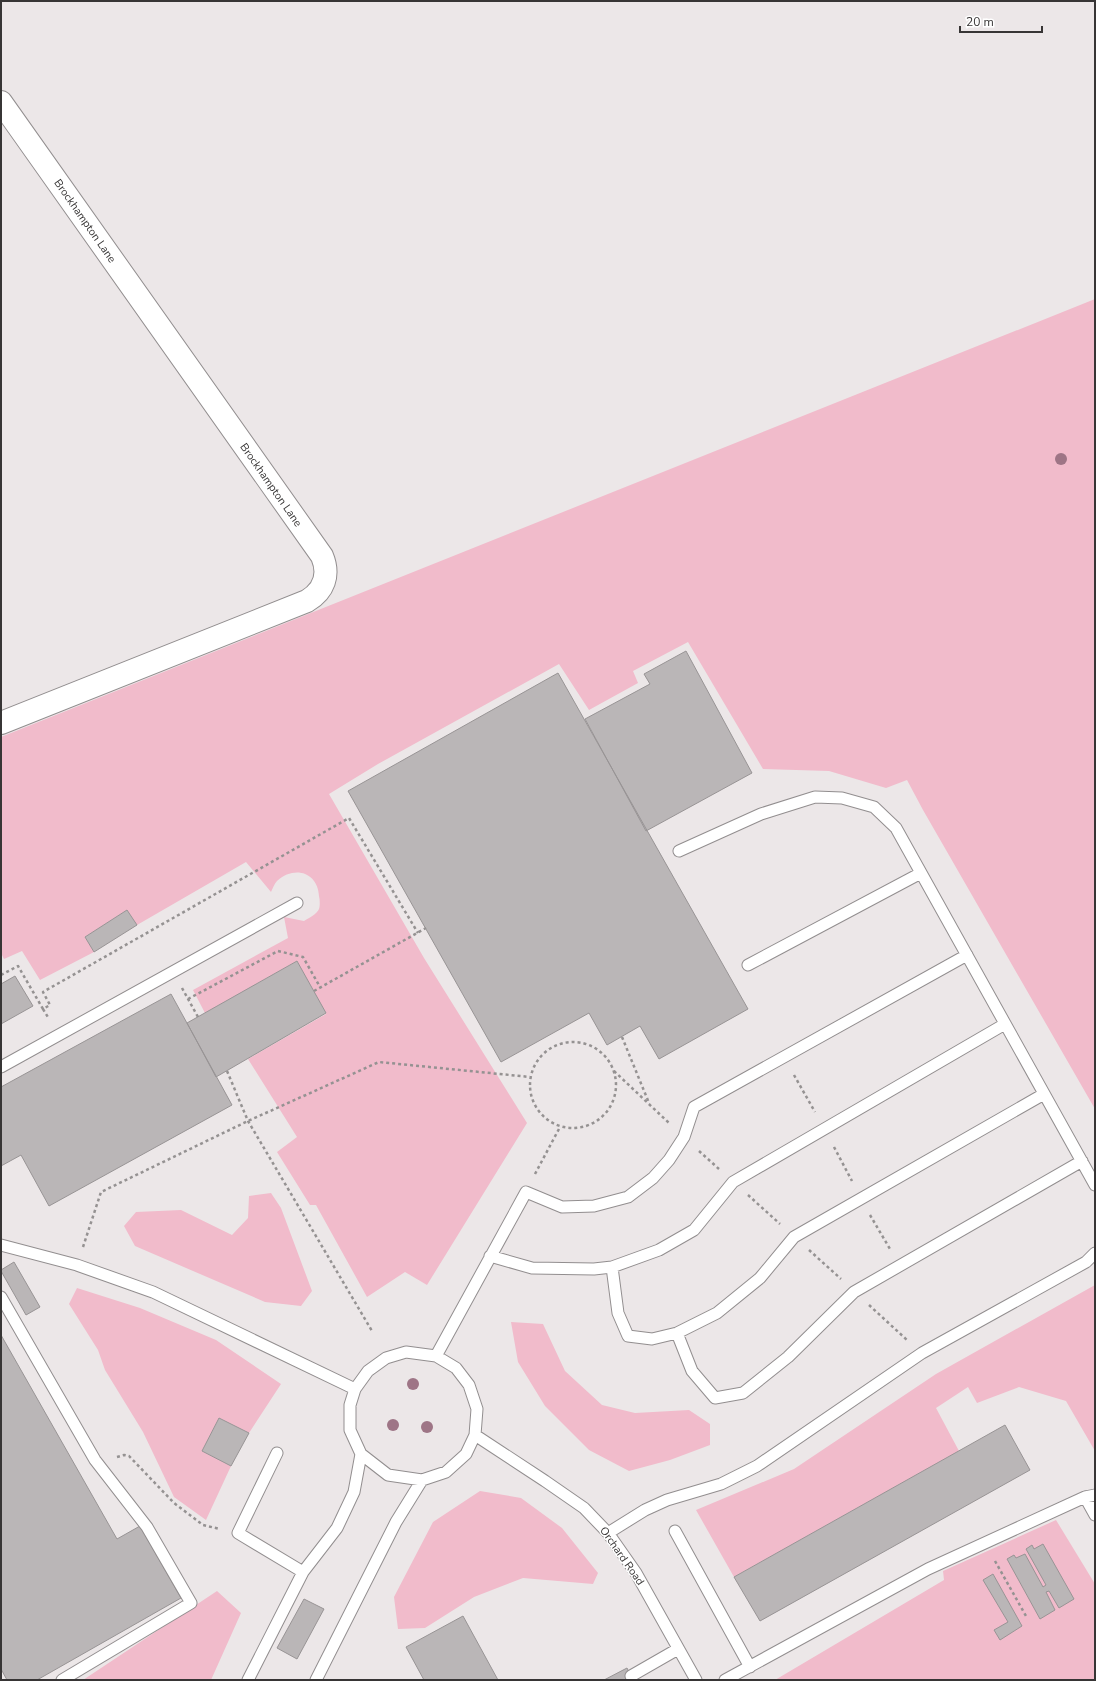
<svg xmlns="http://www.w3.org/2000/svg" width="1096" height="1681" font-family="'Nunito Sans',sans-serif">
  <rect width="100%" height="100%" fill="#ece7e8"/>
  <path fill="#f1bbcb" d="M1095,299V1109L923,810L907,780L886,788L829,771L763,769L688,642L633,671L638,683L589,710L559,664L378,764L329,794L424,958L527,1123L427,1285L405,1272L367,1297L316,1205H310L277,1152L297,1137L248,1059L326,1014L297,961L205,1013L193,990L288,938L284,917L304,921C309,918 317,914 319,909C320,906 320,900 319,896C318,872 294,865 277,881C274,884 273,888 271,892L246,862L137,925L127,910L85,937L94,952L40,980L22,951L4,959L1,953V737Z
    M271,1193L281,1208L312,1291L301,1306L265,1302L135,1246L124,1226L136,1212L181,1210L232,1235L248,1218L249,1196Z
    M1095,1285V1451L1066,1401L1019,1387L977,1403L968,1387L936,1408L959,1451L734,1577L696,1510L794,1469L936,1374Z
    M77,1288L140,1308L216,1340L281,1384L249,1433L219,1418L202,1451L231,1466L206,1520L174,1497L143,1432L105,1370L98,1350L69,1304Z
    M511,1322L543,1324L565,1371L602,1405L635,1413L689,1410L710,1424V1445L670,1460L629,1471L589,1450L545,1406L518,1362Z
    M480,1491L521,1498L562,1528L598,1573L593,1584L523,1578L474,1597L425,1628L398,1629L394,1597L433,1522Z
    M1056,1520L1095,1584V1680H775L944,1580L943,1571Z
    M217,1591L241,1613L211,1680H83Z"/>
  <path fill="#bab6b7" stroke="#989495" d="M686,651L752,773L646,831L585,719L650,684L644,674Z
    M558,673L748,1009L659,1059L640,1026L607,1045L589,1013L501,1062L348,791Z
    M127,910L137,925L94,952L85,937Z
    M297,961L326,1013L216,1077L187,1023Z
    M15,976L33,1006L1,1024V984Z
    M171,994L232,1105L49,1206L21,1155L1,1166V1087Z
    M14,1262L40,1307L26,1315L1,1271V1270Z
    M1,1335L117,1539L140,1526L181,1598L37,1680H7L1,1669Z
    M219,1418L249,1433L231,1466L202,1451Z
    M1005,1425L1030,1470L760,1621L734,1577Z
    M1043,1544L1074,1599L1059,1608L1049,1591L1046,1592L1055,1610L1040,1619L1007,1559L1014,1555L1016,1558L1025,1554L1043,1587L1046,1585L1026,1549L1032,1545L1034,1549Z
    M993,1574L1022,1626L1000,1640L994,1630L1008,1622L983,1580Z
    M304,1599L324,1609L297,1659L277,1648Z
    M463,1616L498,1680H424L406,1647Z
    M627,1668L633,1680H604Z"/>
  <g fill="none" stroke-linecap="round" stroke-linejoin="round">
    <defs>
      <path id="lane" d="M679,851L761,814L815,797L842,798L874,807L896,828L1095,1185
        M748,965L921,873
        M1,1067L297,903
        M1,1245L77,1265L153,1292L355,1389
        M490,1256L532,1268L594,1269L612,1267L659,1250L694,1230L733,1182L1005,1024
        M612,1267L618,1313L628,1336L652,1339L677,1333L717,1313L760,1278L794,1237L1044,1094
        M1,1297L95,1460L147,1527L191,1603L62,1680
        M677,1333L692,1371L715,1398L743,1393L788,1357L854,1292L1082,1161
        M436,1356L526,1192L562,1207L594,1206L628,1197L653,1178L669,1160L684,1137L694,1107L967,955
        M475,1435L545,1481L584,1508L608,1533L636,1573L696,1680
        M277,1453L238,1533L303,1572
        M1085,1497L1095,1515
        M675,1531L750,1667
        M608,1533L645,1510L667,1500L721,1484L757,1466L922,1353L1086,1262L1095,1253
        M631,1676L678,1649
        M248,1680L303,1572L337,1528L354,1492L361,1454L350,1430V1405L355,1389L368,1371L386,1358L406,1352L436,1356L456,1368L469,1385L477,1409L475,1435L466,1454L446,1472L422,1480L388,1475L361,1454
        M316,1680L396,1522L422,1480
        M725,1680L928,1569L1085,1497L1095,1495"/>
      <path id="street" d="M1,102L322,556C330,575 324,591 307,601L1,723"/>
    </defs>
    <use href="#lane" stroke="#928e8f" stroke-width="13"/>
    <use href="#street" stroke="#928e8f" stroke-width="24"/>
    <path stroke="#959292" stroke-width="2.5" stroke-dasharray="3 3" stroke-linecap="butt" d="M1,975L18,966L43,1009L50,1005L43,992L349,818L418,933
      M182,988L198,1017
      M314,991L426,928
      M188,999L278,951L303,957L320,987
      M43,1009L49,1019
      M622,1037L649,1103
      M530 1085a43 43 0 1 1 86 0a43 43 0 1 1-86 0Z
      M227,1071L248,1121L372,1331
      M614,1071L669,1123
      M794,1075L815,1112
      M834,1147L852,1181
      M699,1151L719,1169
      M535,1174L560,1127
      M748,1195L780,1224
      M870,1215L890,1249
      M83,1247L101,1192L248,1121L379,1062L530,1077
      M809,1250L841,1279
      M869,1305L907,1340
      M117,1457L124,1455L129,1456L174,1503L203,1525L220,1529
      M995,1561L1026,1616"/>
    <use href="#lane" stroke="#fff" stroke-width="11"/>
    <use href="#street" stroke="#fff" stroke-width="22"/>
  </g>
  <g fill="#9e7586">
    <circle cx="1061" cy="459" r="6"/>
    <circle cx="413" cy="1384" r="6"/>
    <circle cx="393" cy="1425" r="6"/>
    <circle cx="427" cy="1427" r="6"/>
  </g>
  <g text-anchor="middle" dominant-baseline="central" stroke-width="3" stroke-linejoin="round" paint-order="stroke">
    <g font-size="11" fill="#373535" stroke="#fff">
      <text transform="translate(85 221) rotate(55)">Brockhampton Lane</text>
      <text transform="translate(271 485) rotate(55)">Brockhampton Lane</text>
      <text transform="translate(622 1556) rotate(55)">Orchard Road</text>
    </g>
  </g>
  <rect width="1096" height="1681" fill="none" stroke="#373535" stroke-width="4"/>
  <path d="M960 26v6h82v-6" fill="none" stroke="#373535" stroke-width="2"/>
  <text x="966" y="26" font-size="12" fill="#373535" stroke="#ffffff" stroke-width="3" paint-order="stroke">20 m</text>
</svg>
